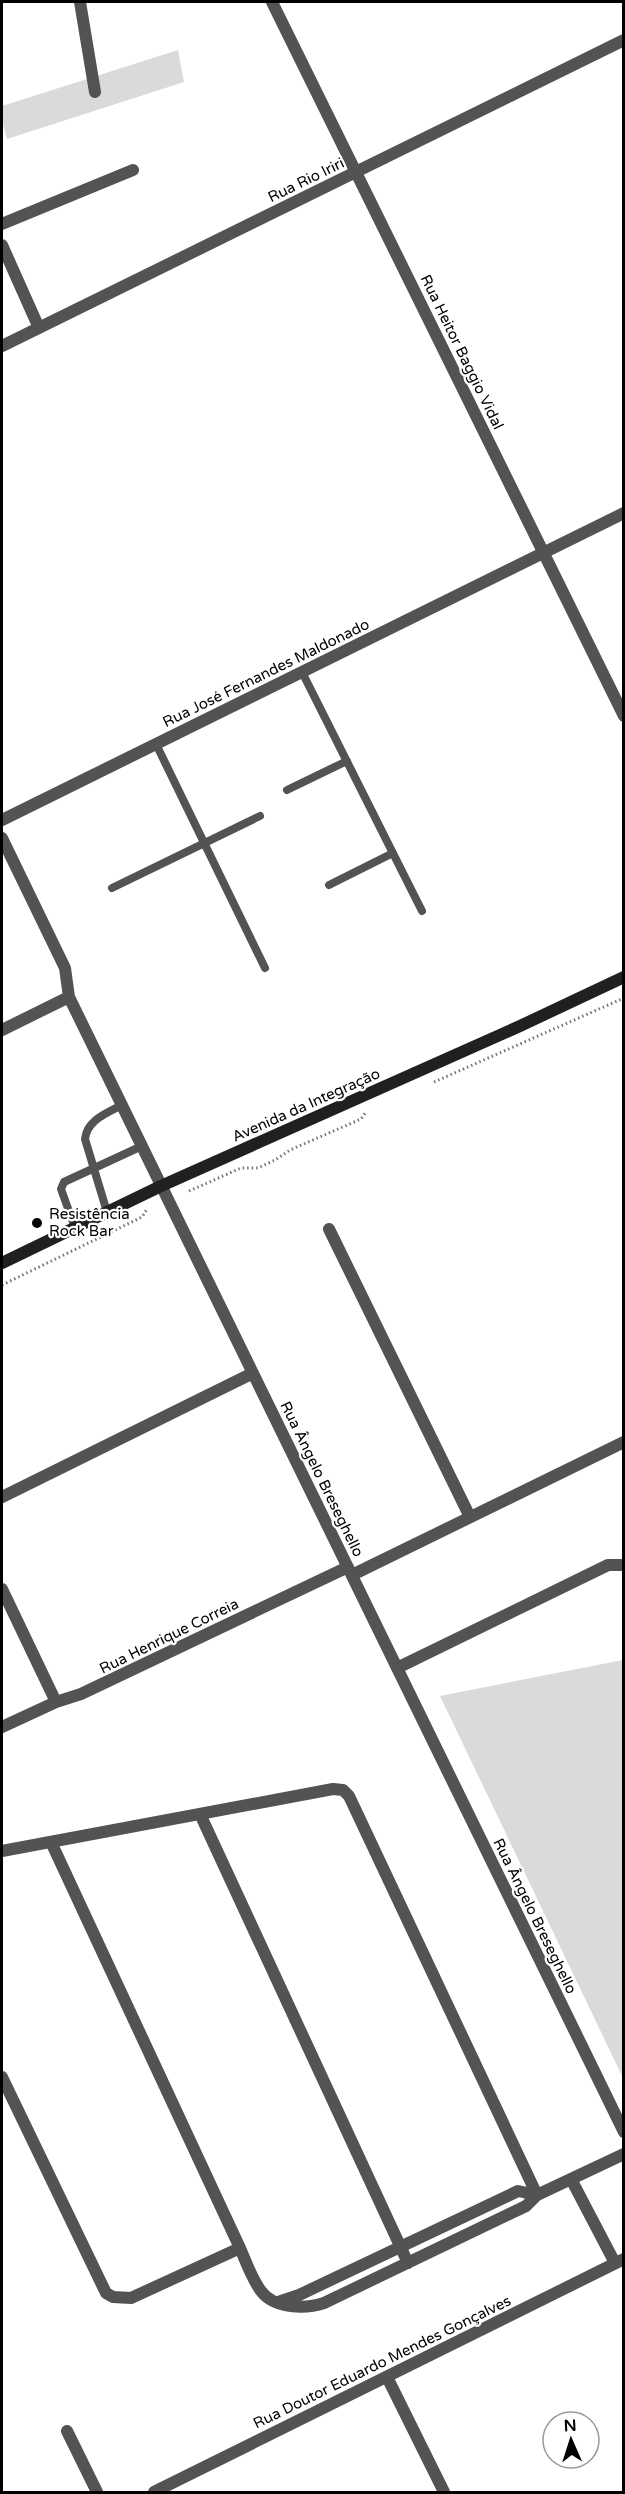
<svg xmlns="http://www.w3.org/2000/svg" width="625" height="2494" font-family="'Varela Round',sans-serif">
  <rect width="100%" height="100%" fill="#fff"/>
  <path fill="#dadada" d="M178,50L184,82L7,139L2,120V106Z
    M623,1660H624L623,2078L440,1696Z"/>
  <g fill="none" stroke-linecap="round" stroke-linejoin="round">
    <path stroke="#757575" stroke-width="3" stroke-dasharray="1.5 3" stroke-linecap="butt" d="M434,1082L624,998
      M189,1191L241,1168H258L275,1160L290,1150L361,1119L366,1112
      M2,1285L142,1217L147,1209"/>
    <path stroke="#535353" stroke-width="8" d="M302,672L422,911
      M156,744L265,968
      M287,790L347,761
      M329,885L393,853
      M112,888L260,816
      M107,1212L85,1139C87,1120 107,1113 122,1105
      M75,1228L61,1189L64,1182L142,1146"/>
    <path stroke="#535353" stroke-width="12" d="M80,2L95,92
      M272,2L624,716
      M2,224L133,170
      M2,245L39,328
      M2,346L624,40
      M2,820L624,513
      M2,838L65,968L69,997L624,2132
      M2,1030L69,997
      M329,1229L470,1517
      M2,1497L253,1373
      M352,1575L624,1442
      M2,1589L56,1702
      M397,1668L608,1565H624
      M2,1727L56,1702L81,1694L348,1567
      M200,1814L408,2263
      M51,1842L240,2248C246,2262 252,2279 261,2291C274,2309 306,2309 324,2303L526,2206L537,2195L624,2154
      M2,1851L333,1789L343,1790L349,1796L537,2195
      M2,2077L106,2293L113,2297L131,2298L240,2248
      M571,2179L615,2263
      M278,2302L299,2295L518,2191L537,2195
      M387,2377L444,2492
      M67,2431L97,2492
      M154,2492L624,2259"/>
    <path stroke="#202020" stroke-width="12" d="M2,1263L161,1186L520,1026L624,977"/>
  </g>
  <circle fill="#000" stroke="#fff" stroke-width="2" cx="37" cy="1223" r="6"/>
  <g text-anchor="middle" dominant-baseline="central" stroke-width="4.5" stroke-linejoin="round" paint-order="stroke">
    <g font-size="15" fill="#000" stroke="#fff">
      <text transform="translate(306 180) rotate(-26)">Rua Rio Iriri</text>
      <text transform="translate(462 352) rotate(64)">Rua Heitor Baggio Vidal</text>
      <text transform="translate(266 673) rotate(-26)">Rua José Fernandes Maldonado</text>
      <text transform="translate(306 1105) rotate(-24)">Avenida da Integração</text>
      <text transform="translate(322 1479) rotate(64)">Rua Ângelo Breseghello</text>
      <text transform="translate(169 1636) rotate(-26)">Rua Henrique Correia</text>
      <text transform="translate(535 1916) rotate(64)">Rua Ângelo Breseghello</text>
      <text transform="translate(382 2362) rotate(-26)">Rua Doutor Eduardo Mendes Gonçalves</text>
    </g>
    <g font-size="15" fill="#000" stroke="#fff" text-anchor="start">
      <text x="49" y="1214">Resistência<tspan x="49" dy="17">Rock Bar</tspan></text>
    </g>
  </g>
  <rect width="625" height="2494" fill="none" stroke="#000000" stroke-width="6"/>
  <g transform="translate(571 2440) rotate(357)"><circle r="28" fill="#ffffff" stroke="#999999" stroke-width="1.5"/>
  <path d="M0-4.5L10 22L0 15L-10 22Z" fill="#000000"/>
  <text y="-9" font-size="16" font-weight="bold" text-anchor="middle" fill="#000000">N</text>
  </g>
</svg>
